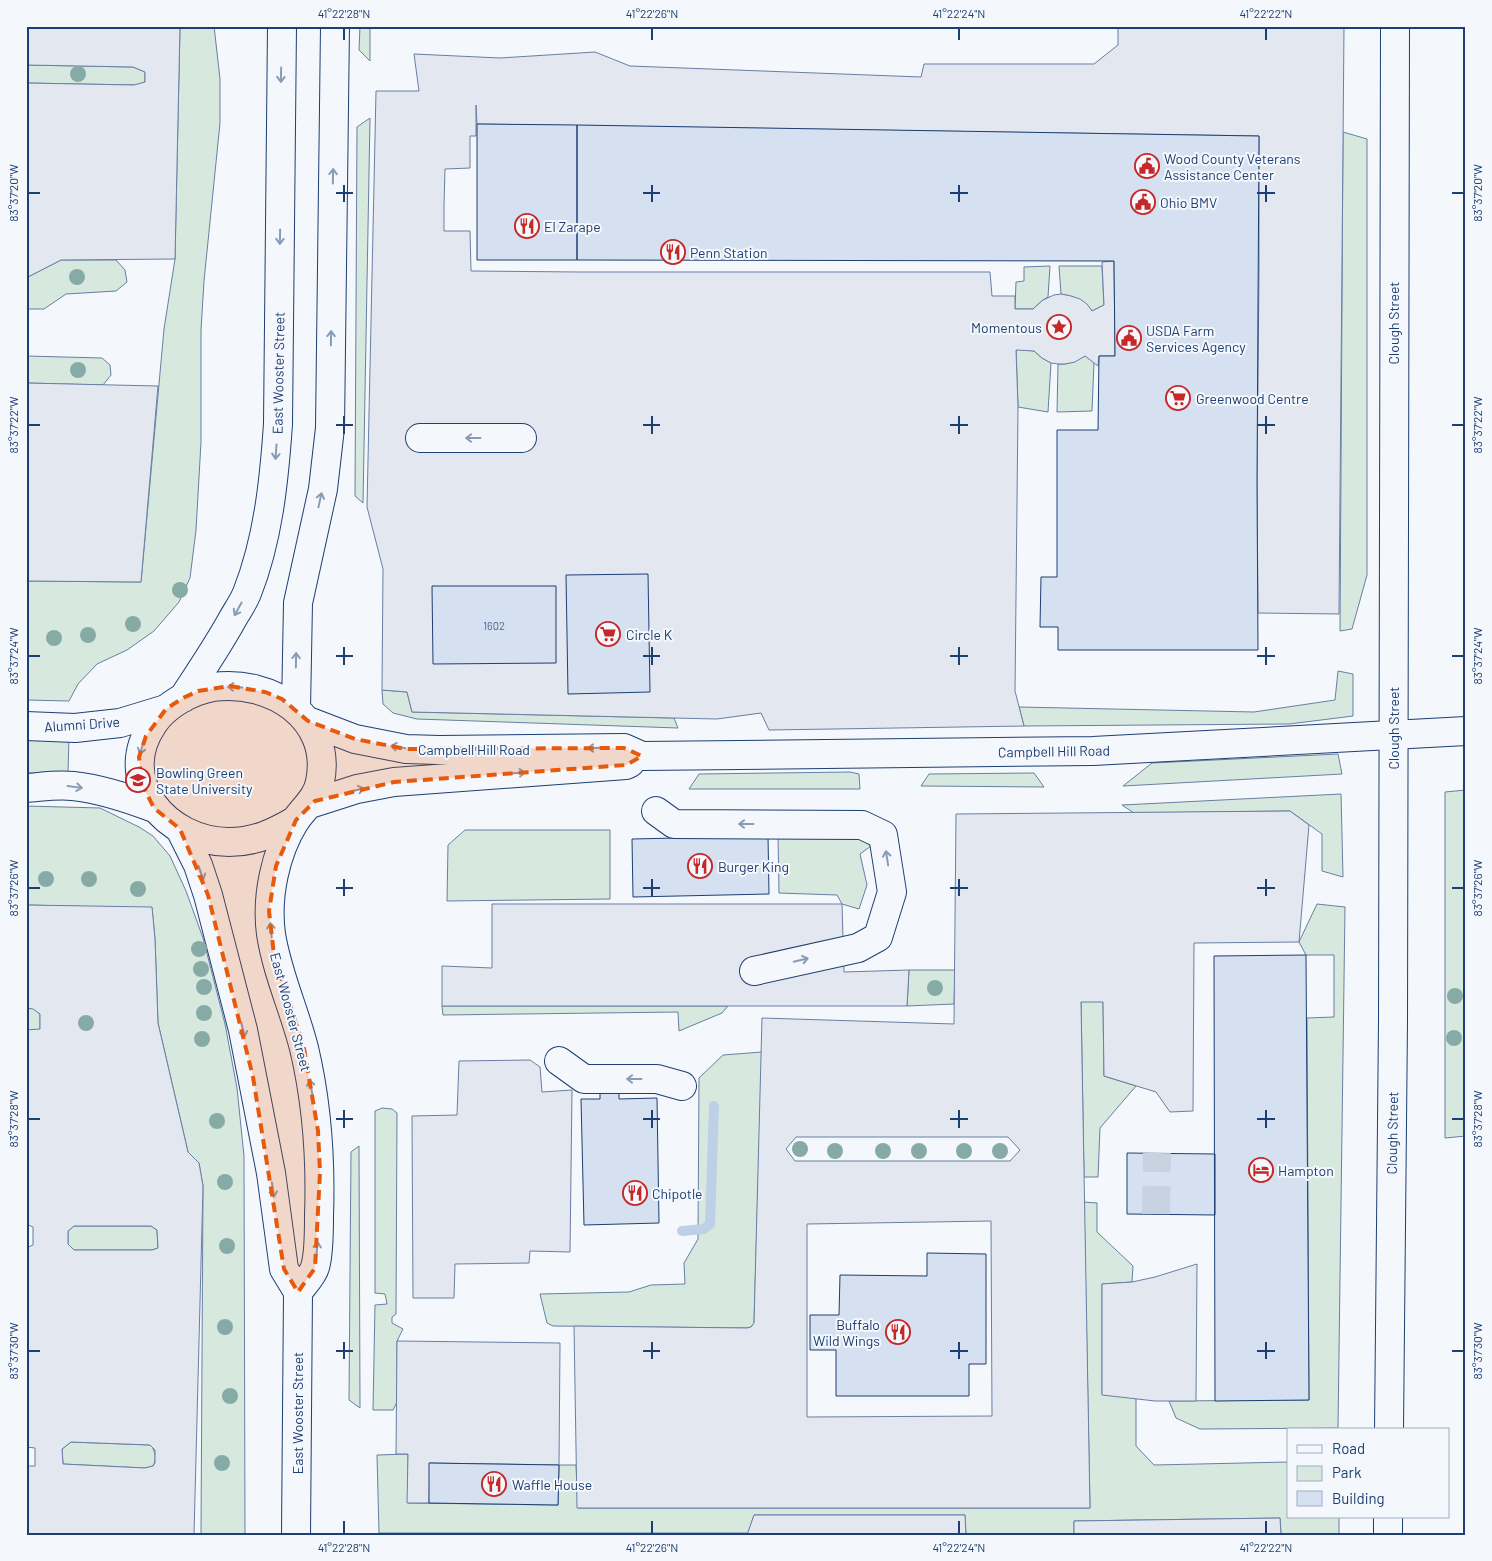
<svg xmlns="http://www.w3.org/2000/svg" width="1492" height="1561" font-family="Barlow,sans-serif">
  <rect width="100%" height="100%" fill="#f4f7fb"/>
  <path fill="#d7e8df" stroke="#687fa3" d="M180,26H214L220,79V123L204,281L201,330V442L196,530L190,578L179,602L154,631L127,650L97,664L78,684L69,701L26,700V581L141,582L164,329L175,259Z
    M360,26H370V61L359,50Z
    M26,65L133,67L145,72V82L135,85L26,83Z
    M370,118L363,503L355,496L357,127Z
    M1343,132L1367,139V575L1352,629L1340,631Z
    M61,260H116L125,270L127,282L116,291L66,294L44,309H26V278Z
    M1050,266L1048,297L1043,300L1033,309H1015L1016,282L1024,281V267Z
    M1059,266H1102L1104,305L1092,311C1084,301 1074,296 1061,294Z
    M1016,349L1034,351L1042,358L1051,363L1048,412L1018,407Z
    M26,356L102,358L110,365L111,375L103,385L26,383Z
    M1085,356L1094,362L1092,411L1057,412L1058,364C1068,365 1076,361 1085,356Z
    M1338,671L1353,674V716L1289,724L1024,726L1019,707L1254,712L1335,700Z
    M382,690L407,692L412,712L674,718L678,728L417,719L393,713L383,704Z
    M26,735L69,737L68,774L26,773Z
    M1338,754L1342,774L1123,786L1152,763Z
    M850,772L859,774L860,789H689L699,774Z
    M1034,773L1044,787L921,786L929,774Z
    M1466,790V1136L1445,1138V792Z
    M1341,794L1343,877L1322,871V834L1290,811L1134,813L1122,805Z
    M26,806L100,808L139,827L153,836L170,856L186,891L203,938L225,1024L237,1088L244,1156L245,1535H201L203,1186L199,1163L188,1152L158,1023L155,939L152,908L26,905Z
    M465,830H610V899L447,901L448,845Z
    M853,833L871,846L860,854L867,885L859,909L842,904L837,895L779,893L778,835Z
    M1317,904L1345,907L1338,1428L1200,1429L1176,1418L1169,1401L1309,1400L1307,1018L1334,1017V955H1306L1299,942Z
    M909,970H955L954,1004L907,1006Z
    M1081,1001H1103L1104,1076L1136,1086L1100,1128L1098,1177H1084Z
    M442,1006H728L722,1013L679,1031L678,1012L443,1015Z
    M26,1008H33L40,1014V1030H26Z
    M762,1052L754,1323L751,1327L747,1328L553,1326L547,1323L540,1294L629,1292L651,1285L685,1284L684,1263L698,1239L699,1078L723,1055Z
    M382,1108L392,1109L397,1113L396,1314L392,1317V1323L403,1329L397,1341V1402L393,1410H373L375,1305L387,1304L385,1294L375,1293V1111Z
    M359,1146L360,1408L349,1400L351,1152Z
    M1084,1202L1097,1203V1232L1133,1266L1132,1282L1102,1284V1394L1136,1398V1446L1154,1465L1288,1462V1517H1339V1535H1281L1280,1518L1074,1521V1535H966L965,1515H754L748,1533H379L377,1455L408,1454V1503L558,1505L559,1465H576L578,1508H1090Z
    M74,1226H151L157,1230L158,1248L152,1250H74L68,1244V1231Z
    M71,1442L151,1445C155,1451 157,1459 153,1466L145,1468L63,1464L62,1449Z"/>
  <path fill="#e3e8f0" stroke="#687fa3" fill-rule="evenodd" d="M26,26H180L175,259L61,260L26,278V83L134,85L145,82V72L133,67L26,65Z
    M1118,26H1344L1339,614L1258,613L1257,482L1259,272V136L477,124L476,105V136H470V168L445,169L444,205V231H470L471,271L579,272H990L992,296H1015V309H1033L1043,300L1054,295L1061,294L1071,296L1080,299L1087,304L1092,311L1104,305L1102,262L1114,261L1115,356H1099L1098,366L1085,356L1075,362L1065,364H1058L1051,363L1042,358L1034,351L1016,350L1018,407L1015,691L1024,726L769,730L761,713L717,719L412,712L407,692L382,690L383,569L367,507L376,91H419L414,54L500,58L595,52L630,66L921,77L924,64H1094L1118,45Z
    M26,383L158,386L141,582L26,581Z
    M1290,811L1309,825L1299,942L1194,943L1193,1111L1170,1112L1156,1092L1104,1076L1103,1002H1081L1090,1508H577L574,1326L747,1328L751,1327L754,1323L762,1018L954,1024L956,814ZM796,1137H1008L1020,1150L1010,1161H795L786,1149ZM991,1221L992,1416L807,1417V1224Z
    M492,904H842L844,972L909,970L907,1006H442V966L492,968Z
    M26,905L152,907L155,939L158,1023L188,1152L199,1163L203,1186L194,1535H26V1466H35V1448L26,1447V1248L33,1245V1227L26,1224V1030L40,1029V1014L33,1009L26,1008ZM74,1226H151L157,1230L158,1248L152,1250H74L68,1244V1231ZM71,1442L150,1445L155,1450V1463L153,1466L145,1468L63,1464L62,1449Z
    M530,1060L540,1067L542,1092L572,1090L570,1252L530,1251L529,1263L455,1264L454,1298H413L412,1116L457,1115L459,1061Z
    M1197,1264L1196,1401H1155L1102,1395V1284L1132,1282L1155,1277Z
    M397,1341L560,1343L559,1465L430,1463L429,1503H407L408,1454H396Z
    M754,1515H965L966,1535H747Z
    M1280,1518L1281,1535H1074V1521Z"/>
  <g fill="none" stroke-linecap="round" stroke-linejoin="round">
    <path stroke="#bed0e5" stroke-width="10" d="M682,1231L704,1229L710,1224L714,1106"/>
  </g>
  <path fill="#d5e0f0" stroke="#1d3f73" d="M477,124L577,125V260H477Z
    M577,125L1259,136L1257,482L1258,650H1058V627H1040L1041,577H1057V430H1098L1099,356H1115L1114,261L577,260Z
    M648,574L650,692L568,694L566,575Z
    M432,586H556V663L433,664Z
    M768,836L769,894L633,897L632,839Z
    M1306,955L1309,1400L1215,1401L1214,956Z
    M619,1088V1099L657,1098L659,1223L584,1225L581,1099H600V1089Z
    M1127,1153L1215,1154V1215L1127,1214Z
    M927,1253L986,1254V1364H969V1396H836V1350H810V1315H839L840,1275L927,1276Z
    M429,1463L559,1465L558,1505L429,1503Z"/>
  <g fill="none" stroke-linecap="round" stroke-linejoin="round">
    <path stroke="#c9d2e0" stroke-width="28" stroke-dasharray="28 14" stroke-linecap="butt" d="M1156,1214L1157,1153"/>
    <defs>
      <path id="minor" d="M420,438H522
        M26,726L75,728L120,723L166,709
        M26,788C41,787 57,784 73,786C101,789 128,798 154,808
        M656,811L674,824L862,825L883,835L892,892L878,937L858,948L754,971
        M559,1061L584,1079H657L682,1086
        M1389,1430L1393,1021L1395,26
        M1388,1535V1517"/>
      <path id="major" d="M183,698C200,672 217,647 232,620C237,611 243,603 247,593C268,540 274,482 278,424L282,26
        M296,709L298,603L323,489L330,428L335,26
        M308,721L355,739L406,749L439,750L624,748L642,756L1093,751L1466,731
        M310,804L357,789L394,782L626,765L630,763
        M296,820C274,833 255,842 229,842C167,842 114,781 153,724C165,705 191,691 213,687C271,679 333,718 320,782C317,798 304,808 295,821C275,853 266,897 271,934C277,973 294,1009 304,1048C317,1103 321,1159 319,1216C319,1229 319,1255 315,1267C313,1275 303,1285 298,1292
        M180,829L198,865L208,895L243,1030L271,1173L284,1269L298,1292L296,1535"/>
    </defs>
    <use href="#minor" stroke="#1d3f73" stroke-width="30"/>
    <use href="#major" stroke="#1d3f73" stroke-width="30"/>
    <use href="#minor" stroke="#f4f7fb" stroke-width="28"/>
    <use href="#major" stroke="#f4f7fb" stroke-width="28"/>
  </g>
  <g fill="#86aba6">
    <circle cx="78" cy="74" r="8"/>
    <circle cx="77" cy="277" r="8"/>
    <circle cx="78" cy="370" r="8"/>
    <circle cx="180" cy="590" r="8"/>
    <circle cx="133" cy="624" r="8"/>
    <circle cx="88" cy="635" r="8"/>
    <circle cx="54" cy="638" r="8"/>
    <circle cx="46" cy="879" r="8"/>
    <circle cx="89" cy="879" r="8"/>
    <circle cx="138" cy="889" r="8"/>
    <circle cx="199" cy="949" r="8"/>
    <circle cx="201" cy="969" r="8"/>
    <circle cx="204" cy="987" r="8"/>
    <circle cx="935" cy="988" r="8"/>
    <circle cx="1455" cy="996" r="8"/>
    <circle cx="204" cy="1013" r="8"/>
    <circle cx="86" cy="1023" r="8"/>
    <circle cx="1454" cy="1038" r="8"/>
    <circle cx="202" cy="1039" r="8"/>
    <circle cx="217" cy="1121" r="8"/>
    <circle cx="800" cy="1149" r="8"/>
    <circle cx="835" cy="1151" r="8"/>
    <circle cx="883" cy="1151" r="8"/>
    <circle cx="919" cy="1151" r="8"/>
    <circle cx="964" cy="1151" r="8"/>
    <circle cx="1000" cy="1151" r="8"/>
    <circle cx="225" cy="1182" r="8"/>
    <circle cx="227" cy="1246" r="8"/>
    <circle cx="225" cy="1327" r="8"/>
    <circle cx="230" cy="1396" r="8"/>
    <circle cx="222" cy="1463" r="8"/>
  </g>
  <defs><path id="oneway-shaft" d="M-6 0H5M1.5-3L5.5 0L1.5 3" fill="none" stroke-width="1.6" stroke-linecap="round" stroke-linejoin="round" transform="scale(1.25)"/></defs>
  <g stroke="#889bb7">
    <use href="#oneway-shaft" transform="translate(281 75) rotate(91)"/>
    <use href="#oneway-shaft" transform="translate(333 176) rotate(-89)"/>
    <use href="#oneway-shaft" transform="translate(280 237) rotate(91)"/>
    <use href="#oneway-shaft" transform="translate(331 338) rotate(-89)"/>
    <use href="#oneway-shaft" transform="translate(473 438) rotate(-180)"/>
    <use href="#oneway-shaft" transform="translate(276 452) rotate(94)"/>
    <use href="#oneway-shaft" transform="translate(320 500) rotate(-78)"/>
    <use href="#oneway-shaft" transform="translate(238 609) rotate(119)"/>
    <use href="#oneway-shaft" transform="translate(296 660) rotate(-89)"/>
    <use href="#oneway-shaft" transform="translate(235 687) rotate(-177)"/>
    <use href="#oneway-shaft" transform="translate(142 747) rotate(106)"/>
    <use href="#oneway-shaft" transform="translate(398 747) rotate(-170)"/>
    <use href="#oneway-shaft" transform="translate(595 748) rotate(179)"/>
    <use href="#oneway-shaft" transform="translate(518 773) rotate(-4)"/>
    <use href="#oneway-shaft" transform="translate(75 787) rotate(8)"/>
    <use href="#oneway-shaft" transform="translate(357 790) rotate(-14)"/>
    <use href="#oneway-shaft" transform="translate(746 824) rotate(-180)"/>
    <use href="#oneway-shaft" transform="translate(887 858) rotate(-99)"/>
    <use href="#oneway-shaft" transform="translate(201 873) rotate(71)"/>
    <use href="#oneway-shaft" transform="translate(271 930) rotate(-96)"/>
    <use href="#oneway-shaft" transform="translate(801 960) rotate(-13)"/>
    <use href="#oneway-shaft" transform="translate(243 1030) rotate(77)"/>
    <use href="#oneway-shaft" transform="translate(634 1079) rotate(180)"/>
    <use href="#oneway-shaft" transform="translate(311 1087) rotate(-101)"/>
    <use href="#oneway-shaft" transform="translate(273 1190) rotate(82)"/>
    <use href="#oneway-shaft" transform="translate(317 1249) rotate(-85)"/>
  </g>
  <path fill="#e8590c" fill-opacity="0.2" stroke="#e8590c" stroke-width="4" stroke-dasharray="10 6" stroke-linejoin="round" d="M230,686L265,692L282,699L308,721L355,739L406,749L624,748L642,756L626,765L394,782L315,801L296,820L276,866L269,911L274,955L304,1048L318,1131L320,1172L315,1268L298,1292L284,1269L253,1077L208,895L180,829L154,808L142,784L139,757L146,736L166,709L183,698L198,691Z"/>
  <path fill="none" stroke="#1d3f73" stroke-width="2" d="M344,28V40M652,28V40M959,28V40M1266,28V40M344,185V202M652,185V202M959,185V202M1266,185V202M28,193H40M336,193H353M643,193H660M950,193H968M1257,193H1275M1452,193H1464M344,416V434M652,416V434M959,416V434M1266,416V434M28,425H40M336,425H353M643,425H660M950,425H968M1257,425H1275M1452,425H1464M344,647V665M652,647V665M959,647V665M1266,647V665M28,656H40M336,656H353M643,656H660M950,656H968M1257,656H1275M1452,656H1464M344,879V896M652,879V896M959,879V896M1266,879V896M28,888H40M336,888H353M643,888H660M950,888H968M1257,888H1275M1452,888H1464M344,1110V1128M652,1110V1128M959,1110V1128M1266,1110V1128M28,1119H40M336,1119H353M643,1119H660M950,1119H968M1257,1119H1275M1452,1119H1464M344,1342V1359M652,1342V1359M959,1342V1359M1266,1342V1359M28,1351H40M336,1351H353M643,1351H660M950,1351H968M1257,1351H1275M1452,1351H1464M344,1521V1534M652,1521V1534M959,1521V1534M1266,1521V1534"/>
  <defs>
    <symbol id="civic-ring" viewBox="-11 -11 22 22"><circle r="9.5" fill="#f4f7fb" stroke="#c62828" stroke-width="1.5"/><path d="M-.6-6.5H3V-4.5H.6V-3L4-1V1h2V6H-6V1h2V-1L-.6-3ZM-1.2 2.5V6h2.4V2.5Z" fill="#c62828"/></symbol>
    <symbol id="restaurant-ring" viewBox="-11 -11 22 22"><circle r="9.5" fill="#f4f7fb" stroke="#c62828" stroke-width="1.5"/><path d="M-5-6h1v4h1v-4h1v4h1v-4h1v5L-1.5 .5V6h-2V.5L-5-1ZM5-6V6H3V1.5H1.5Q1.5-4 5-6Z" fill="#c62828"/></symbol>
    <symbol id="sight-ring" viewBox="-11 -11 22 22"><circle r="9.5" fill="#f4f7fb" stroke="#c62828" stroke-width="1.5"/><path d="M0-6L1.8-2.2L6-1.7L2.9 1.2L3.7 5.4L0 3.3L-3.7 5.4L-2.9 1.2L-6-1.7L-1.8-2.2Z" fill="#c62828"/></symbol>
    <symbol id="supermarket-ring" viewBox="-11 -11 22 22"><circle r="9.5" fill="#f4f7fb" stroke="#c62828" stroke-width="1.5"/><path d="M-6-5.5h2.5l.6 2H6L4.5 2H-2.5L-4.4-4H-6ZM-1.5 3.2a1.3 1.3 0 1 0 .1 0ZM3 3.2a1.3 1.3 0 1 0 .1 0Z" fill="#c62828"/></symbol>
    <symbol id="university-ring" viewBox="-11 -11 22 22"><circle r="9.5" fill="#f4f7fb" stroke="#c62828" stroke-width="1.5"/><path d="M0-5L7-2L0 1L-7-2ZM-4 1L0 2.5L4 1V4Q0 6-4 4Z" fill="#c62828"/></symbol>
    <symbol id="hotel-ring" viewBox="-11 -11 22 22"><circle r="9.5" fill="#f4f7fb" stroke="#c62828" stroke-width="1.5"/><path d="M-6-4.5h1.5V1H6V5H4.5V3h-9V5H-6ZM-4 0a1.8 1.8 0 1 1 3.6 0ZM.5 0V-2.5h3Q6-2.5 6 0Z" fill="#c62828"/></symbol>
  </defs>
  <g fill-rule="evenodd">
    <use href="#civic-ring" x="1133" y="152" width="28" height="28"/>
    <use href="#civic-ring" x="1129" y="188" width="28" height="28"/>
    <use href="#restaurant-ring" x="513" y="212" width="28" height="28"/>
    <use href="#restaurant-ring" x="659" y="238" width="28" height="28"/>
    <use href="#sight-ring" x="1045" y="313" width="28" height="28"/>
    <use href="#civic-ring" x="1115" y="324" width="28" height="28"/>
    <use href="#supermarket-ring" x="1164" y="384" width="28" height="28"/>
    <use href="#supermarket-ring" x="594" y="620" width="28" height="28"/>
    <use href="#university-ring" x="124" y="766" width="28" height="28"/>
    <use href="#restaurant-ring" x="686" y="852" width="28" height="28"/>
    <use href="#hotel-ring" x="1247" y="1156" width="28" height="28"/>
    <use href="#restaurant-ring" x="621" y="1179" width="28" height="28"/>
    <use href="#restaurant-ring" x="884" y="1318" width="28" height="28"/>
    <use href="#restaurant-ring" x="480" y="1470" width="28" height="28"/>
  </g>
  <g text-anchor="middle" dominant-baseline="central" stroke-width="4" stroke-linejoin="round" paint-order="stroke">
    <g font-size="11" fill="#4b6792">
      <text x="494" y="625">1602</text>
    </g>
    <g font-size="14" fill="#1d3f73" stroke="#f4f7fb" text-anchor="start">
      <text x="1164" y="158">Wood County Veterans<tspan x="1164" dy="16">Assistance Center</tspan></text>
      <text x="1160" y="202">Ohio BMV</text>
      <text x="544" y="226">El Zarape</text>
      <text x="690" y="252">Penn Station</text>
      <text x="1042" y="327" text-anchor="end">Momentous</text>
      <text x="1146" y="330">USDA Farm<tspan x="1146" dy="16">Services Agency</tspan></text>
      <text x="1196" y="398">Greenwood Centre</text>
      <text x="626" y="634">Circle K</text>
      <text x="156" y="772">Bowling Green<tspan x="156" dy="16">State University</tspan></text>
      <text x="718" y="866">Burger King</text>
      <text x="1278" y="1170">Hampton</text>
      <text x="652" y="1193">Chipotle</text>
      <text x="880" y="1324" text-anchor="end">Buffalo<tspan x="880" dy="16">Wild Wings</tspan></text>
      <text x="512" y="1484">Waffle House</text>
    </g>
    <g font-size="14" fill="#1d3f73" stroke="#f4f7fb">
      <text transform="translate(1393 323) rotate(-90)">Clough Street</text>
      <text transform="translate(278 373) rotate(-89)">East Wooster Street</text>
      <text transform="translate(82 724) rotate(-4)">Alumni Drive</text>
      <text transform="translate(1393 728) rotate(-90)">Clough Street</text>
      <text x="474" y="749">Campbell Hill Road</text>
      <text transform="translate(1054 751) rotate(-1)">Campbell Hill Road</text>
      <text transform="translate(291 1012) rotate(75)">East Wooster Street</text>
      <text transform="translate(1392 1133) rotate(-89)">Clough Street</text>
      <text transform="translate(297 1413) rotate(-90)">East Wooster Street</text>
    </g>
  </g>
  <rect width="1492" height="1561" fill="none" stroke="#f4f7fb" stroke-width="55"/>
  <rect x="1287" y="1428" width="162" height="90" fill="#f4f7fb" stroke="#9eadc5"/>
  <rect x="1297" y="1445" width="25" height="8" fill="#f4f7fb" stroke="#9eadc5"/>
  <text x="1332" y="1454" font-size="15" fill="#1d3f73">Road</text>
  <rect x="1297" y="1466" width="25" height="15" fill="#d7e8df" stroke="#9eadc5"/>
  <text x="1332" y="1478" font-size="15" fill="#1d3f73">Park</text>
  <rect x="1297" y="1491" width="25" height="15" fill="#d5e0f0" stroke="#9eadc5"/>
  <text x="1332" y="1504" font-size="15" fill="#1d3f73">Building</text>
  <rect x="28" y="28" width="1436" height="1506" fill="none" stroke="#1d3f73" stroke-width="2"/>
  <g font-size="12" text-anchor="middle" fill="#1d3f73">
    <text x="344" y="18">41°22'28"N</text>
    <text x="652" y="18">41°22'26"N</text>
    <text x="959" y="18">41°22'24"N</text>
    <text x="1266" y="18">41°22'22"N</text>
    <text transform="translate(1478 193) rotate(-90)" y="4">83°37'20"W</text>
    <text transform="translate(14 193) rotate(-90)" y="4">83°37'20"W</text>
    <text transform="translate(1478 425) rotate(-90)" y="4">83°37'22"W</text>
    <text transform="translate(14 425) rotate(-90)" y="4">83°37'22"W</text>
    <text transform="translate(1478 656) rotate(-90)" y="4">83°37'24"W</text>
    <text transform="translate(14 656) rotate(-90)" y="4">83°37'24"W</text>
    <text transform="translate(1478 888) rotate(-90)" y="4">83°37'26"W</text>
    <text transform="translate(14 888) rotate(-90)" y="4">83°37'26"W</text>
    <text transform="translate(1478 1119) rotate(-90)" y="4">83°37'28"W</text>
    <text transform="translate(14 1119) rotate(-90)" y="4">83°37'28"W</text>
    <text transform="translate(1478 1351) rotate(-90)" y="4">83°37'30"W</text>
    <text transform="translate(14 1351) rotate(-90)" y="4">83°37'30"W</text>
    <text x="344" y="1552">41°22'28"N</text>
    <text x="652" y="1552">41°22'26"N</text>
    <text x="959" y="1552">41°22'24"N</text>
    <text x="1266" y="1552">41°22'22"N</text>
  </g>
</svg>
